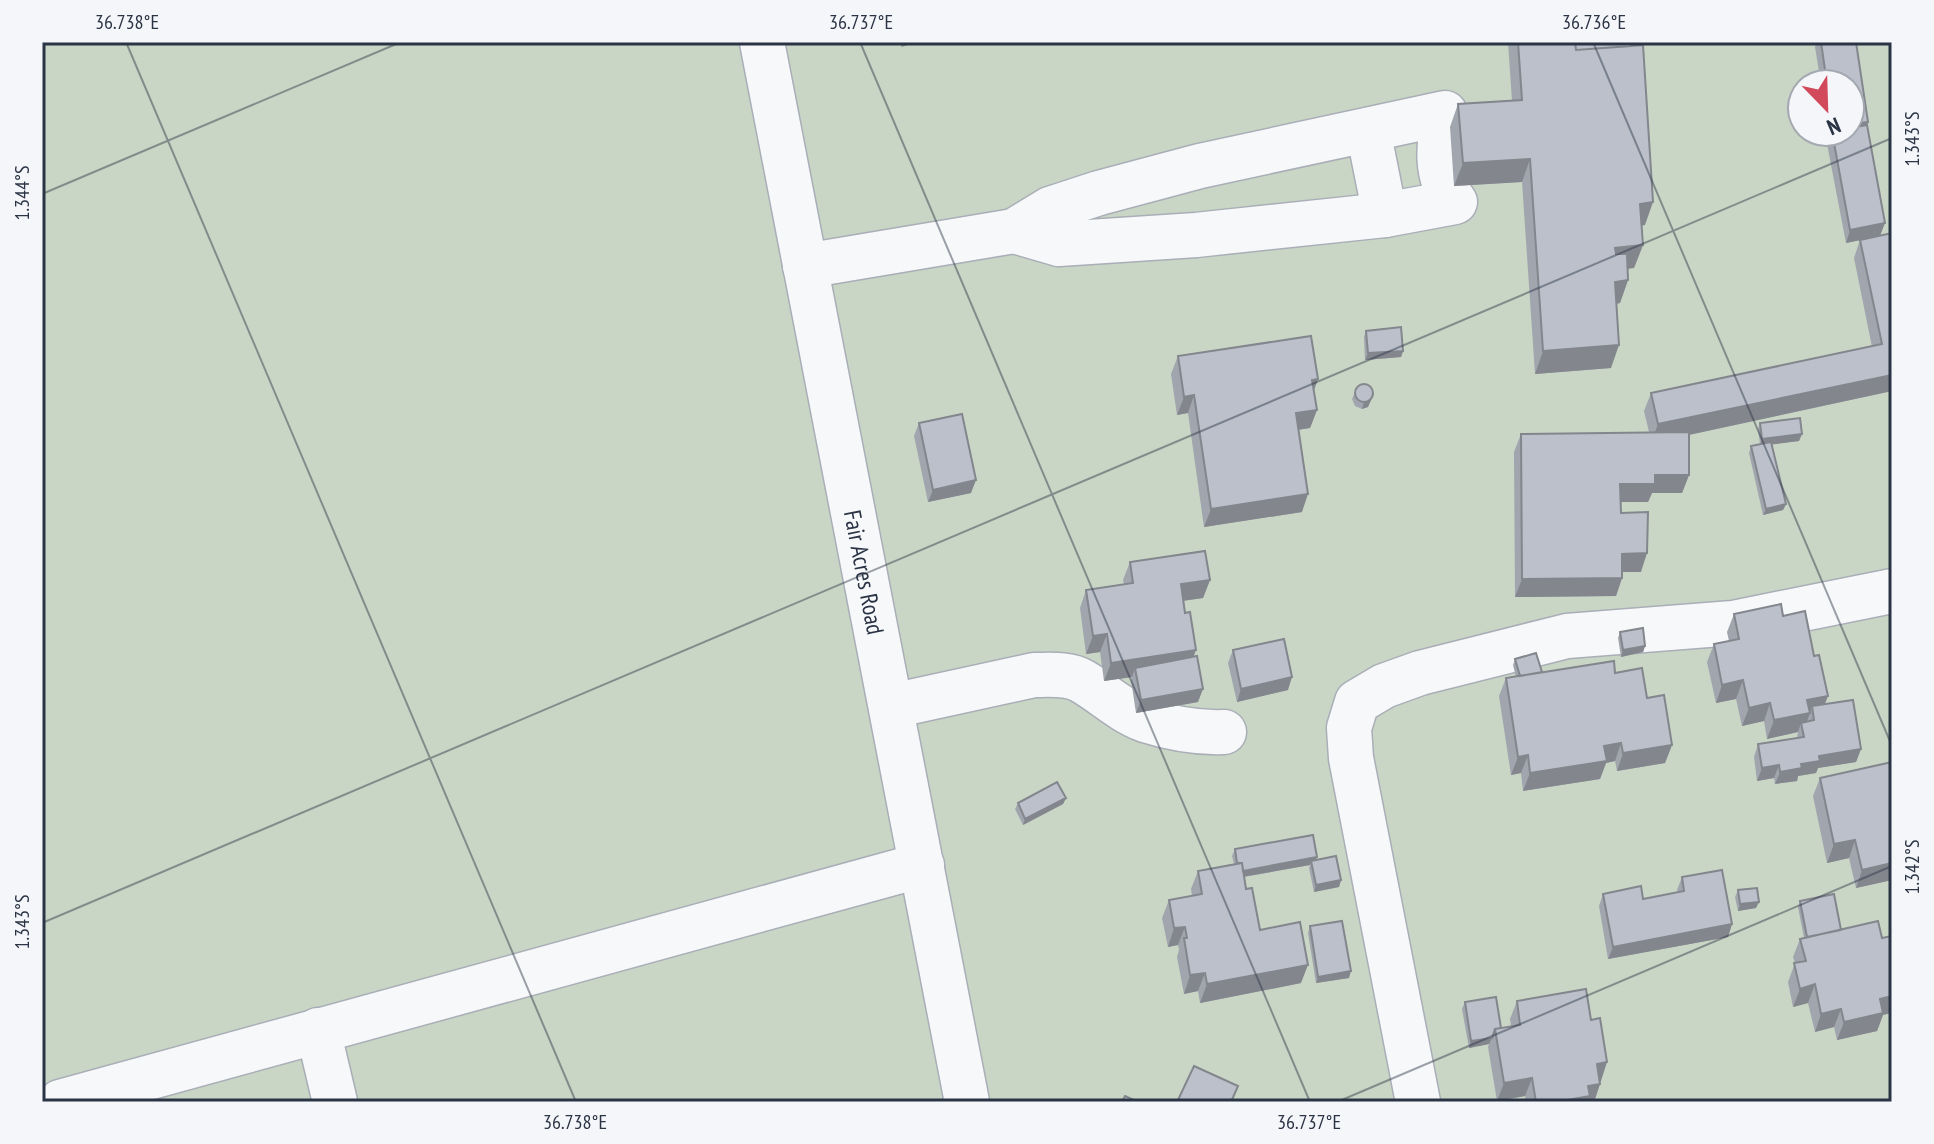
<svg xmlns="http://www.w3.org/2000/svg" width="1934" height="1144" font-family="'PT Sans Narrow',sans-serif">
  <rect width="100%" height="100%" fill="#e4e7ec"/>
  <path fill="#c9d6c5" fill-rule="evenodd" d="M42,42H1892V1102H42ZM1802,84H1850V132H1802Z"/>
  <g fill="none" stroke-linecap="round" stroke-linejoin="round">
    <defs>
      <g id="minor">
        <path id="s1" d="M762,42L967,1102"/>
        <path d="M1368,130L1385,215"/>
        <path d="M805,266L1014,231L1050,209L1099,193L1200,166L1445,113C1438,143 1434,176 1455,202L1385,215L1196,235L1059,244L1014,231"/>
        <path d="M892,706L1034,675C1049,675 1069,673 1082,681C1103,693 1121,711 1145,720C1170,728 1198,733 1224,732"/>
        <path d="M318,1030L335,1102"/>
        <path d="M60,1102L922,865"/>
        <path d="M1418,1102L1351,758L1349,728L1357,702L1384,686L1420,673L1567,636L1733,623L1892,591"/>
      </g>
    </defs>
    <use href="#minor" stroke="#a9aeb7" stroke-width="47"/>
    <use href="#minor" stroke="#f7f8fa" stroke-width="44"/>
  </g>
  <path fill="#a1a5ae" d="M1508,42H1631L1645,225L1641,226L1643,245L1634,268L1628,269V280L1620,303L1616,304L1611,368L1535,374L1522,182L1454,186L1450,127L1458,104L1512,101Z
    M1817,42H1856L1868,122L1867,126L1880,236L1892,391L1689,435V475L1682,493H1652L1648,502H1620L1621,513L1641,572H1622V578L1616,596L1515,597L1514,452L1521,434L1649,432L1644,411L1651,393L1872,347L1854,258L1860,240L1870,238L1846,243L1827,144L1829,139L1828,132H1850V84H1821L1815,47Z
    M1366,331L1403,351L1401,357L1365,360L1364,337Z
    M1178,356L1318,379L1314,391L1317,410L1310,428L1298,430L1302,512L1204,527L1188,413L1177,415L1171,374Z
    M1358,386L1368,407L1362,409L1355,406L1352,399Z
    M919,423L971,493L928,502L914,436Z
    M1760,423L1802,434L1799,441L1772,444L1786,504L1783,510L1763,515L1749,453L1751,446L1760,444L1758,429Z
    M1130,562L1210,580L1203,598L1183,601L1193,657L1198,702L1136,713L1131,680L1132,677L1104,681L1100,652L1086,654L1080,608L1086,590L1124,584L1123,580Z
    M1734,614L1783,616L1825,704L1861,749L1856,762L1818,768L1816,773L1798,776L1797,781L1775,784L1774,778L1757,781L1754,757L1758,744L1797,738L1798,732L1767,739L1764,721L1742,726L1736,699L1716,703L1707,662L1714,644L1729,641L1727,632Z
    M1620,632L1645,646L1643,652L1621,657L1618,638Z
    M1233,650L1288,690L1237,702L1228,663Z
    M1515,659L1542,673H1615L1647,698L1672,745L1665,763L1617,771L1615,761L1606,763L1600,779L1523,791L1521,773L1511,775L1499,696L1506,678L1516,677L1513,665Z
    M1820,778L1892,880L1856,888L1849,858L1827,863L1813,796Z
    M1066,798L1063,804L1023,825L1015,809L1018,803Z
    M1235,849L1317,857L1316,860L1341,880L1339,887L1314,892L1309,868L1310,865L1244,877L1246,889L1260,930L1301,983L1200,1003L1198,991L1184,994L1177,957L1179,950L1178,945L1168,947L1162,918L1169,900L1192,896L1191,889L1198,871L1234,864L1232,856Z
    M1682,877L1732,924L1728,937L1608,959L1599,906L1603,894L1643,899L1678,893L1677,890Z
    M1738,890L1756,908L1738,911L1735,897Z
    M1800,901L1841,930L1883,1015L1877,1031L1837,1040L1834,1027L1815,1032L1808,1003L1793,1007L1788,982L1795,963L1793,957L1800,939L1804,938L1798,907Z
    M1310,926L1349,978L1316,983L1308,933Z
    M1517,1001L1601,1081L1594,1102H1526L1525,1096L1497,1101L1488,1047L1489,1044L1469,1048L1462,1009L1465,1002L1501,1028L1511,1026L1510,1019Z"/>
  <path fill="#83868d" d="M903,42H918L901,47Z
    M1868,122L1864,134L1850,132V124Z
    M1530,159L1522,182L1454,186L1463,163Z
    M1653,202L1645,225L1631,226L1640,204Z
    M1885,223L1880,236L1846,243L1850,230Z
    M1643,245L1634,268L1607,270L1615,248Z
    M1628,280L1620,303L1607,305L1615,282Z
    M1619,345L1611,368L1535,374L1543,351Z
    M1403,351L1401,357L1365,360L1368,353Z
    M1892,375V391L1651,443L1658,424Z
    M1318,379L1311,397L1312,380Z
    M1374,394L1368,407L1362,409L1364,402Z
    M1194,395L1188,413L1177,415L1184,397Z
    M1317,410L1310,428L1289,431L1296,413Z
    M1802,434L1799,441L1760,446L1762,439Z
    M1655,475H1689L1682,493H1652L1648,502H1613L1620,484Z
    M976,480L971,493L928,502L933,490Z
    M1308,494L1302,512L1204,527L1211,509Z
    M1786,504L1783,510L1763,515L1766,509Z
    M1647,553L1641,572H1616L1622,554Z
    M1622,578L1616,596L1515,597L1522,579Z
    M1210,580L1203,598L1174,602L1181,584Z
    M1107,634L1100,652L1086,654L1093,636Z
    M1645,646L1643,652L1621,657L1623,650Z
    M1196,650L1189,669L1135,668L1132,677L1104,681L1111,663Z
    M1292,677L1288,690L1237,702L1241,689Z
    M1743,680L1736,699L1716,703L1722,685Z
    M1203,689L1198,702L1136,713L1141,700Z
    M1828,696L1821,714L1812,706L1804,731L1801,723L1798,732L1767,739L1774,720L1807,700Z
    M1770,703L1764,721L1742,726L1749,708Z
    M1621,743L1615,761L1606,763L1600,779L1523,791L1530,773L1604,746Z
    M1672,745L1665,763L1617,771L1623,753Z
    M1861,749L1856,762L1818,768L1816,773L1798,776L1797,781L1775,784L1780,772L1819,756Z
    M1528,755L1521,773L1511,775L1518,757Z
    M1779,765L1774,778L1757,781L1762,768Z
    M1066,798L1063,804L1023,825L1025,819Z
    M1855,840L1849,858L1827,863L1834,844Z
    M1317,857L1314,864L1311,861L1310,865L1236,878L1238,872Z
    M1892,863V880L1856,888L1862,870Z
    M1341,880L1339,887L1314,892L1316,885Z
    M1759,902L1756,908L1738,911L1740,904Z
    M1732,924L1728,937L1608,959L1613,947Z
    M1185,927L1178,945L1168,947L1174,928Z
    M1308,965L1301,983L1200,1003L1207,984Z
    M1351,971L1349,978L1316,983L1318,977Z
    M1205,973L1198,991L1184,994L1190,975Z
    M1815,984L1808,1003L1793,1007L1800,989Z
    M1892,996V1013L1883,1015L1877,1031L1837,1040L1844,1022L1880,999Z
    M1841,1009L1834,1027L1815,1032L1821,1014Z
    M1492,1038L1489,1044L1469,1048L1471,1041Z
    M1607,1062L1601,1081L1591,1083L1597,1064Z
    M1532,1078L1525,1096L1497,1101L1504,1083Z
    M1600,1084L1594,1102H1556L1588,1086Z"/>
  <path fill="#bbc0ca" stroke="#83868d" stroke-width="2" d="M1518,42H1575L1576,50L1643,45L1653,202L1640,204L1643,245L1615,248L1616,254H1627L1628,280L1615,282L1619,345L1543,351L1530,159L1463,163L1458,104L1522,100Z
    M1575,42H1631V46L1576,50Z
    M1821,42H1856L1868,122L1850,124V84H1827Z
    M1867,125L1885,223L1850,230L1832,132H1850V128Z
    M1892,233V375L1658,424L1651,393L1882,344L1860,240Z
    M1401,327L1403,351L1368,353L1366,331Z
    M1311,336L1318,379L1312,380L1317,410L1296,413L1308,494L1211,509L1194,395L1184,397L1178,356Z
    M1355 393a9 9 0 1 1 18 0a9 9 0 1 1-18 0Z
    M962,414L976,480L933,490L919,423Z
    M1800,418L1802,434L1762,439L1760,423Z
    M1689,432V475H1655V484H1620L1621,513L1648,512L1647,553L1622,554V578L1522,579L1521,434Z
    M1771,442L1786,504L1766,509L1751,446Z
    M1205,551L1210,580L1181,584L1185,613L1190,612L1196,650L1111,663L1107,634L1093,636L1086,590L1133,583L1130,562Z
    M1781,604L1783,616L1805,611L1814,656L1819,655L1828,696L1807,700L1810,713L1774,720L1770,703L1749,708L1743,680L1722,685L1714,644L1739,639L1734,614Z
    M1643,628L1645,646L1623,650L1620,632Z
    M1284,639L1292,677L1241,689L1233,650Z
    M1536,653L1542,672L1520,676L1515,659Z
    M1197,656L1203,689L1141,700L1135,668Z
    M1614,661L1615,673L1642,668L1647,698L1664,695L1672,745L1623,753L1621,743L1604,746L1607,761L1530,773L1528,755L1518,757L1506,678Z
    M1853,700L1861,749L1819,756L1820,761L1801,764L1802,768L1780,772L1779,765L1762,768L1758,744L1804,737L1801,723L1814,720L1812,706Z
    M1892,762V863L1862,870L1855,840L1834,844L1820,778Z
    M1057,782L1066,798L1025,819L1018,803Z
    M1313,835L1317,857L1243,871L1242,863H1237L1235,849Z
    M1336,856L1341,880L1316,885L1311,861Z
    M1242,863L1246,889L1252,888L1260,930L1300,922L1308,965L1207,984L1205,973L1190,975L1184,938H1187L1185,927L1174,928L1169,900L1202,894L1198,871Z
    M1722,870L1732,924L1613,947L1603,894L1641,886L1643,899L1684,891L1682,877Z
    M1757,888L1759,902L1740,904L1738,890Z
    M1834,894L1841,930L1807,937L1800,901Z
    M1342,921L1351,971L1318,977L1310,926Z
    M1878,921L1882,938L1892,936V996L1880,999L1883,1013L1844,1022L1841,1009L1821,1014L1815,984L1800,989L1794,963L1806,961L1800,939Z
    M1586,989L1591,1020L1600,1018L1607,1062L1597,1064L1600,1084L1588,1086L1590,1096L1556,1102H1536L1532,1078L1504,1083L1495,1029L1520,1025L1517,1001Z
    M1496,997L1501,1028L1495,1029L1492,1038L1471,1041L1465,1002Z
    M1194,1066L1238,1086L1231,1102H1177Z
    M1125,1096L1138,1102H1122Z"/>
  <path fill="none" stroke="#2b3445" stroke-width="2" stroke-opacity="0.45" d="M126,42L576,1102M860,42L1310,1102M1593,42L1892,746M42,194L401,42M42,923L1892,138M1337,1102L1892,866"/>
  <g text-anchor="middle" dominant-baseline="central" stroke-width="6" stroke-linejoin="round" paint-order="stroke">
    <g font-size="24" fill="#2b3445" stroke="#f4f6f9">
      <text stroke="none"><textPath href="#s1" startOffset="540">Fair Acres Road</textPath></text>
    </g>
  </g>
  <rect width="1934" height="1144" fill="none" stroke="#f4f6f9" stroke-width="88"/>
  <g transform="translate(1826 108) rotate(157)"><circle r="38" fill="#f4f6f9" stroke="#a4a8b1" stroke-width="2"/>
  <path d="M0-6L14 30L0 20L-14 30Z" fill="#d1495b"/>
  <text y="-12" font-size="22" font-weight="bold" text-anchor="middle" fill="#2b3445">N</text>
  </g>
  <rect x="44" y="44" width="1846" height="1056" fill="none" stroke="#2b3445" stroke-width="3"/>
  <g font-size="20" text-anchor="middle" fill="#2b3445">
    <text x="127" y="29">36.738°E</text>
    <text x="861" y="29">36.737°E</text>
    <text x="1594" y="29">36.736°E</text>
    <text transform="translate(1912 139) rotate(-90)" y="7">1.343°S</text>
    <text transform="translate(22 193) rotate(-90)" y="7">1.344°S</text>
    <text transform="translate(1912 867) rotate(-90)" y="7">1.342°S</text>
    <text transform="translate(22 922) rotate(-90)" y="7">1.343°S</text>
    <text x="575" y="1129">36.738°E</text>
    <text x="1309" y="1129">36.737°E</text>
  </g>
</svg>
